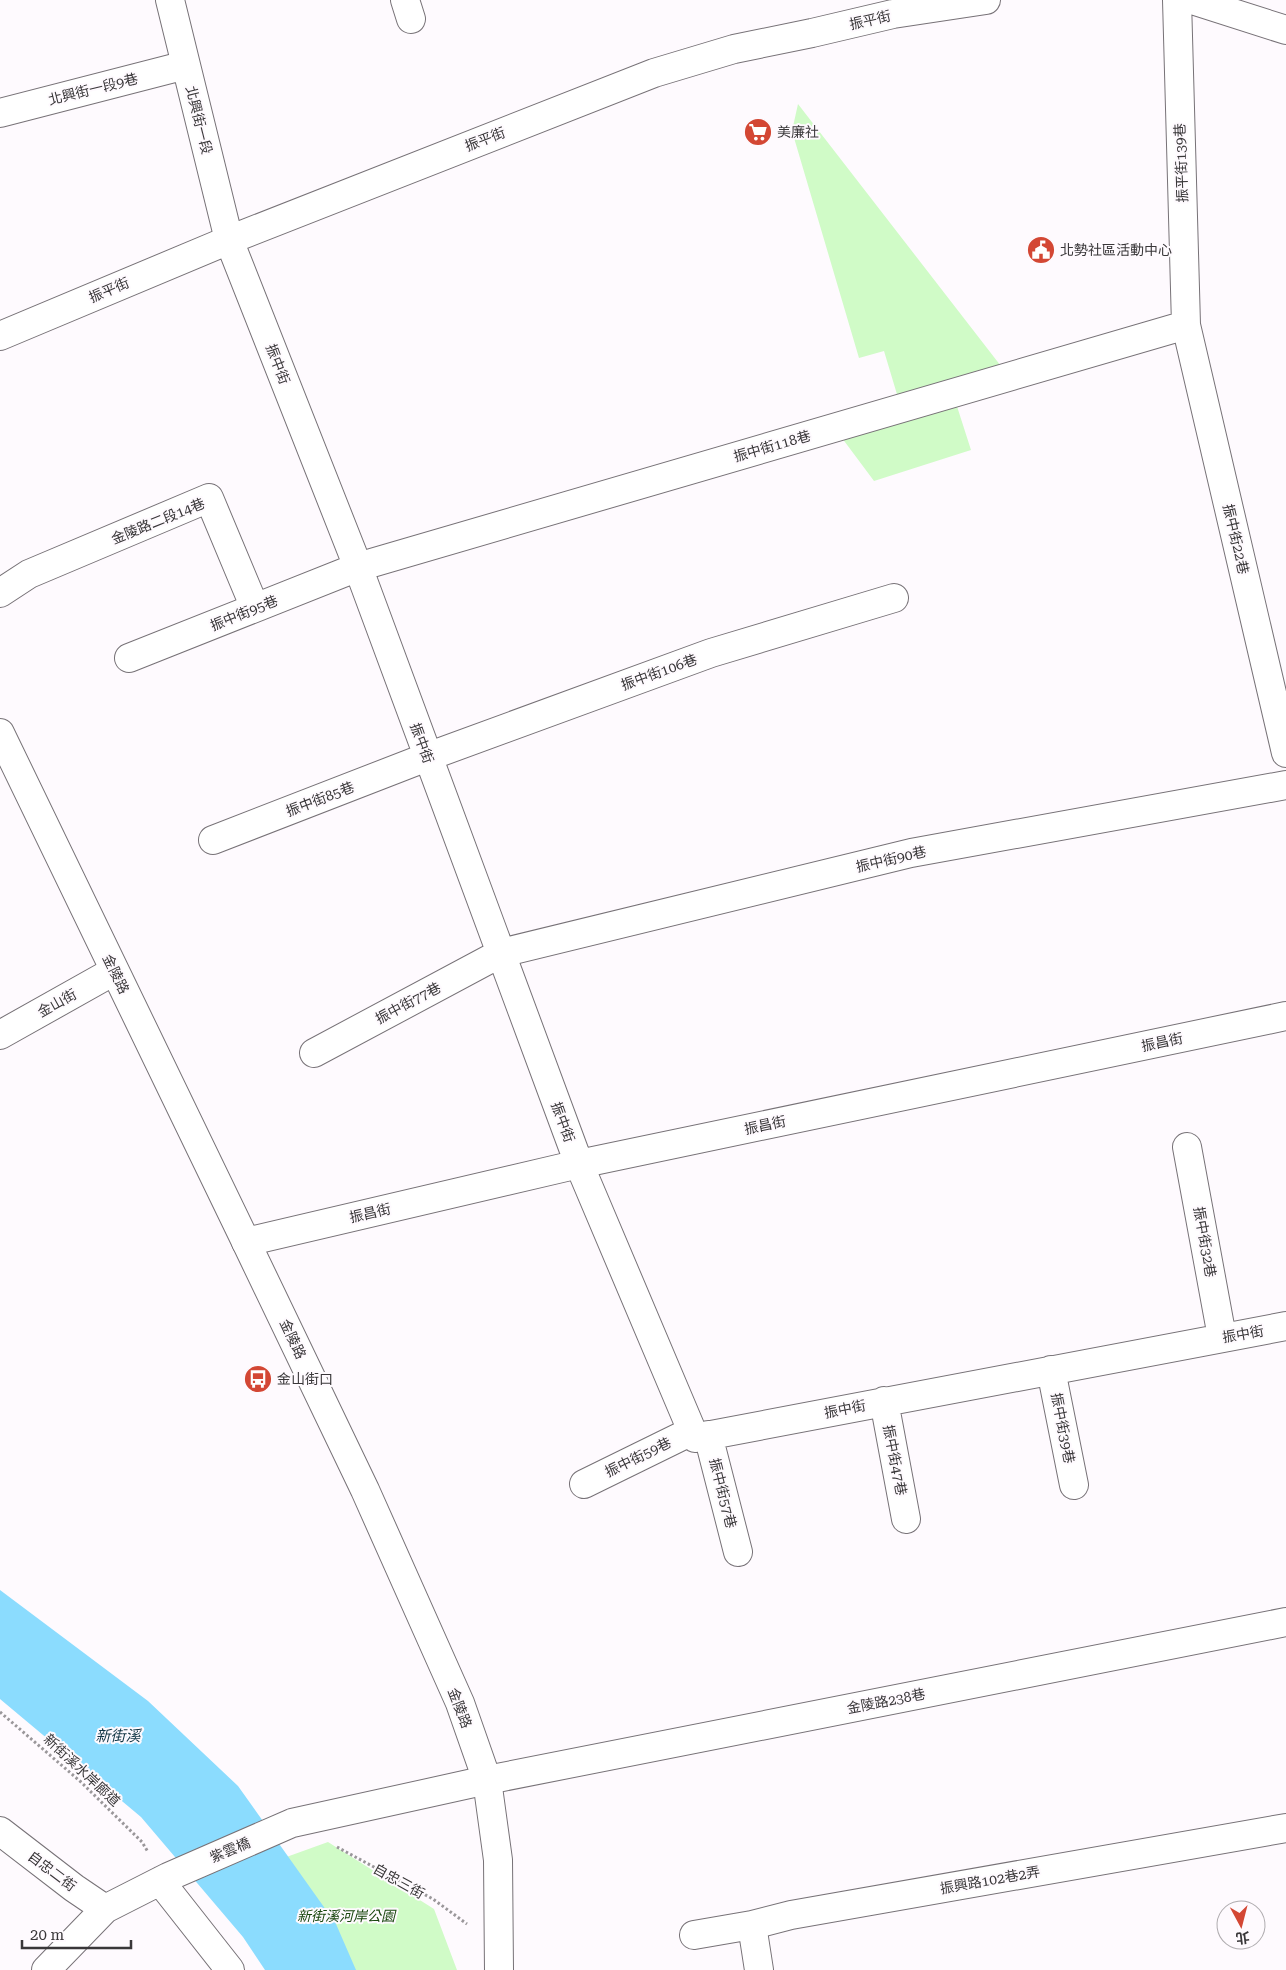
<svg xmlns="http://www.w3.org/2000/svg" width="1286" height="1970" font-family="'Roboto Serif','Noto Sans TC',serif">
  <rect width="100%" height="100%" fill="#fefafe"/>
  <path fill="#d0fbc7" d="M798,104L1004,370L899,401L884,351L859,358L792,131Z
    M954,397L971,450L874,481L836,430Z
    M328,1842L434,1909L457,1970H308L267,1864Z"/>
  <path fill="#8bdcfe" d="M0,1590L148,1701L238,1786L336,1924L356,1970H265L243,1937L141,1817L0,1699Z"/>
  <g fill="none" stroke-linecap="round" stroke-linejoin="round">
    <defs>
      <path id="minor" d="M170,0L229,240L358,567L579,1164L695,1438L1286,1326
        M405,0L411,19
        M1177,0L1186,325L1286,753
        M1192,0L1286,30
        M0,113L186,65
        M0,336L229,240L654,73L734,49L812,33L893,14L986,0
        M0,593L29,574L209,498L255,608
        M129,658L358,567L1186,325
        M213,840L427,757L711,653L894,598
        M0,1035L114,971
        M314,1053L501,953L911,853L1286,785
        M1187,1147L1222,1337
        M246,1242L579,1164L1286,1016
        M1051,1370L1074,1485
        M884,1401L906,1519
        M708,1435L738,1552
        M584,1484L692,1431
        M0,1831L74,1888L105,1909
        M160,1881L230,1970
        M752,1925L759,1970
        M694,1935L752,1925L791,1915L1286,1828
        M46,1970L105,1909L168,1877L292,1823L487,1780L1286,1622"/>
      <path id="major" d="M0,733L246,1242L365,1490L460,1703L487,1780L498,1860L499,1970"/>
    </defs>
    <use href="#minor" stroke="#777277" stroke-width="30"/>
    <use href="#major" stroke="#777277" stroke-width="30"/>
    <path stroke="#9a979a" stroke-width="3" stroke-dasharray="2.5 2.5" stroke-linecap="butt" d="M0,1712L81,1782L142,1842L148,1852
      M337,1847L433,1899L467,1924"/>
    <use href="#minor" stroke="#fff" stroke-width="28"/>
    <use href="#major" stroke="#fff" stroke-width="28"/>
  </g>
  <defs>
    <symbol id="supermarket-disc" viewBox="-11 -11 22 22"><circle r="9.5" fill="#d34734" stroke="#fefafe"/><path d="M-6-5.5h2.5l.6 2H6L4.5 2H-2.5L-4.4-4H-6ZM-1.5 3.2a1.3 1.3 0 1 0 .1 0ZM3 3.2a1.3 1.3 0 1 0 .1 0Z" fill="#fff"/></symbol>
    <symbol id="civic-disc" viewBox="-11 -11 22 22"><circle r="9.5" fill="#d34734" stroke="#fefafe"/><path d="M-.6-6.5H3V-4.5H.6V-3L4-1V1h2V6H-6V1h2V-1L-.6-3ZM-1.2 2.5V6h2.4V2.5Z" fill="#fff"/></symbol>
    <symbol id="bus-disc" viewBox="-11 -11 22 22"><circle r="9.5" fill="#d34734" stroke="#fefafe"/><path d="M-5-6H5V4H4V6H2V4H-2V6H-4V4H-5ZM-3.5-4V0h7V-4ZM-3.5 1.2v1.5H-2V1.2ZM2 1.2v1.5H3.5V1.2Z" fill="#fff"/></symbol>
  </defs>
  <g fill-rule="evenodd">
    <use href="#supermarket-disc" x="742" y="116" width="32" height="32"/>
    <use href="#civic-disc" x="1025" y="234" width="32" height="32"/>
    <use href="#bus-disc" x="242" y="1363" width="32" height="32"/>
  </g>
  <g text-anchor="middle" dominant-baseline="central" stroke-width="4" stroke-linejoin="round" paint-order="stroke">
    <g font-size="14" fill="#393739" stroke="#fefafe">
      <text transform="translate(870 20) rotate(-13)">振平街</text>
      <text transform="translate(93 89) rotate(-14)">北興街一段9巷</text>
      <text transform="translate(199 120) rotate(76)">北興街一段</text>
      <text transform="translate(485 139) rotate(-21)">振平街</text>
      <text transform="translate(1181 163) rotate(-92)">振平街139巷</text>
      <text transform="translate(109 290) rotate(-23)">振平街</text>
      <text transform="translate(278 364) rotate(69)">振中街</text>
      <text transform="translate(772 446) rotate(-16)">振中街118巷</text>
      <text transform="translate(158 521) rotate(-22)">金陵路二段14巷</text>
      <text transform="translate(1236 539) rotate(77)">振中街22巷</text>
      <text transform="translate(244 613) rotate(-22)">振中街95巷</text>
      <text transform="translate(659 672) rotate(-20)">振中街106巷</text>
      <text transform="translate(422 743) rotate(70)">振中街</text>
      <text transform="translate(320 799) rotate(-21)">振中街85巷</text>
      <text transform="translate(891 859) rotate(-13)">振中街90巷</text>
      <text transform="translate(116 974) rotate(64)">金陵路</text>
      <text transform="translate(57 1003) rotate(-29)">金山街</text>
      <text transform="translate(408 1003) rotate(-28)">振中街77巷</text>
      <text transform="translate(1162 1042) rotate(-12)">振昌街</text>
      <text transform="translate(563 1122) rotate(70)">振中街</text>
      <text transform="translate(765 1125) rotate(-12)">振昌街</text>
      <text transform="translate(370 1213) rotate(-13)">振昌街</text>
      <text transform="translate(1205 1242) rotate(80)">振中街32巷</text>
      <text transform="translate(1243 1334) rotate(-10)">振中街</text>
      <text transform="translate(293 1339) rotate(65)">金陵路</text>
      <text transform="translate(845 1409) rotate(-11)">振中街</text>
      <text transform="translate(1063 1428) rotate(79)">振中街39巷</text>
      <text transform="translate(638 1457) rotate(-26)">振中街59巷</text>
      <text transform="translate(895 1460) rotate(79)">振中街47巷</text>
      <text transform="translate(723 1493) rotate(76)">振中街57巷</text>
      <text transform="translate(886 1701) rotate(-11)">金陵路238巷</text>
      <text transform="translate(460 1708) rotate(69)">金陵路</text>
      <text transform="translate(82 1770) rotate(43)">新街溪水岸廊道</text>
      <text transform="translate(230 1850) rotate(-23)">紫雲橋</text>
      <text transform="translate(52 1871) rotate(37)">自忠二街</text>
      <text transform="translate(990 1880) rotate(-10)">振興路102巷2弄</text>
      <text transform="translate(399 1881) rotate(29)">自忠三街</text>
    </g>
    <g font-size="14" fill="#393739" stroke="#fefafe" text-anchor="start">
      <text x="777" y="132">美廉社</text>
      <text x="1060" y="250">北勢社區活動中心</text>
      <text x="277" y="1379">金山街口</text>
    </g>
    <g font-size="14" font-style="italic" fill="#19460e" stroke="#fefafe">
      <text x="346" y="1916">新街溪河岸公園</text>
    </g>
    <g font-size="15" font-style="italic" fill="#0f3443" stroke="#fefafe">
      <text x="118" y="1736">新街溪</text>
    </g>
  </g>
  <g transform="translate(1241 1925) rotate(173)"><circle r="24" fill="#fefafe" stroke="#afacaf"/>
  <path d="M0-4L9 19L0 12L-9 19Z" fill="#d34734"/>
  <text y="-8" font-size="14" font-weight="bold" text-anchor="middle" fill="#393739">北</text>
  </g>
  <path d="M22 1940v8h109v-8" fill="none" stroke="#393739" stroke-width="2.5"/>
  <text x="30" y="1940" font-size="15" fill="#393739" stroke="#fefafe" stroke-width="4" paint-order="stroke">20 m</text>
</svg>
